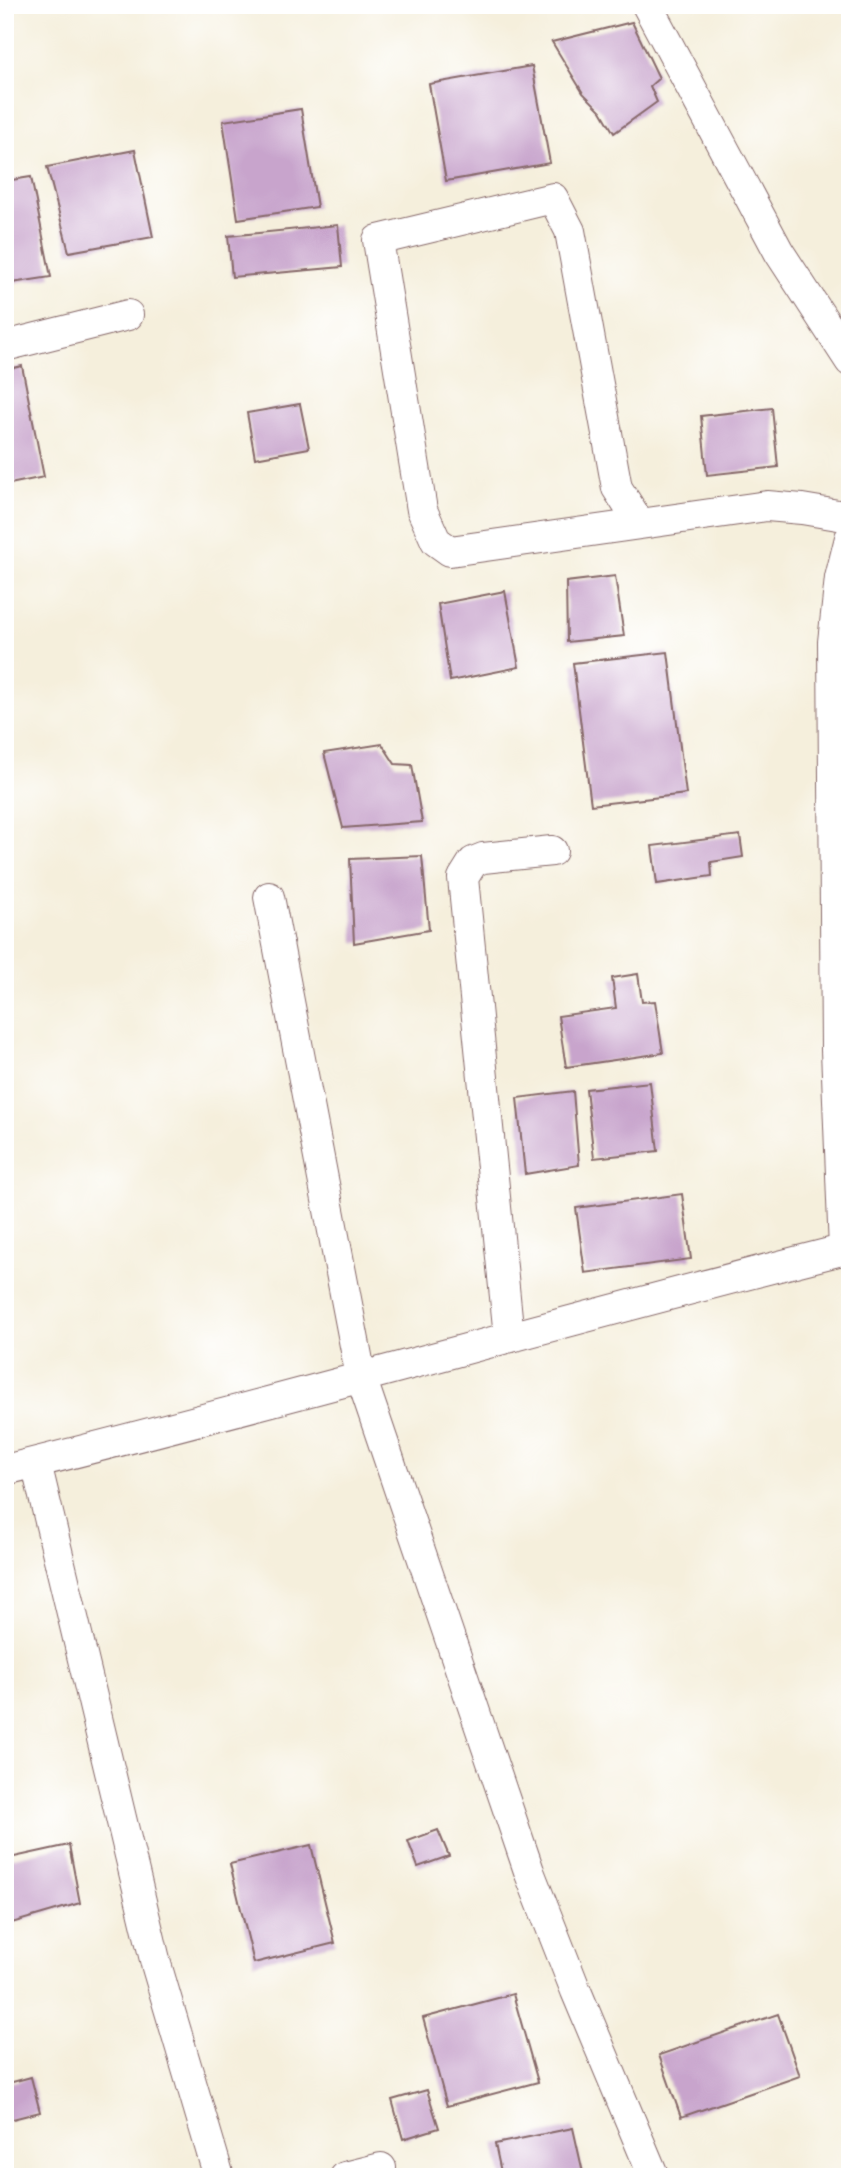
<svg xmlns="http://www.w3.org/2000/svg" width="855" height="2182" font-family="'IM FELL DW Pica',serif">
  <rect width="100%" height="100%" fill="#fff"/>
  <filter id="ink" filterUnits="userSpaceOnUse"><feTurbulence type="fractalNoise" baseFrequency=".0143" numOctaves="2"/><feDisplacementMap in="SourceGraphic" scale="14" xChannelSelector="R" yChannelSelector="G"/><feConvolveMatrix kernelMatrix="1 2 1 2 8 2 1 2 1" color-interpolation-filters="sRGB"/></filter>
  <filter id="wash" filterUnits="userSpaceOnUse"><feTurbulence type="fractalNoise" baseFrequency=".00686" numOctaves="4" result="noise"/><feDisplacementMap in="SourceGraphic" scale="28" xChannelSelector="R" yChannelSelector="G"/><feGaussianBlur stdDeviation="1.57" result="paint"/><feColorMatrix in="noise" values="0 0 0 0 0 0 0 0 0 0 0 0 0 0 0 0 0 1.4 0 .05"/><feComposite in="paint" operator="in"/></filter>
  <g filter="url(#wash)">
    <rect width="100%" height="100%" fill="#f5efdc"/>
    <g id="blocks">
      <path fill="#c8a4cc" d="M632,22L659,78L650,86L657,102L614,133L601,111L583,93L552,42Z
        M532,66L550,163L446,181L429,84Z
        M301,109L317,207L238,219L223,121Z
        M135,150L153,237L69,252L47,167Z
        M31,177L51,277L5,284V181Z
        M338,225L342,267L232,277L228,236Z
        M22,366L44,477L5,485V370Z
        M300,404L309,448L255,458L247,413Z
        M772,408L778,467L707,475L701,416Z
        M615,576L624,636L567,642L566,582Z
        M505,591L519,667L450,681L438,604Z
        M668,652L686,794L591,805L573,663Z
        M382,744L395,764L412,765L422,822L343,828L324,753Z
        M740,835L743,857L711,862L712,876L657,884L652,846Z
        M422,856L429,930L354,943L350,859Z
        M638,974L642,1002L655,1001L663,1053L566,1067L558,1016L616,1008L612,978Z
        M650,1082L658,1151L594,1158L586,1089Z
        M573,1091L579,1165L525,1174L517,1098Z
        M682,1194L691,1259L585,1273L576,1208Z
        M438,1830L449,1856L418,1867L408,1841Z
        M69,1845L80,1903L5,1925V1859Z
        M311,1845L335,1943L254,1963L230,1864Z
        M513,1994L538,2082L447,2106L423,2018Z
        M778,2014L800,2076L681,2117L659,2055Z
        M31,2077L40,2112L5,2121V2084Z
        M427,2090L439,2128L403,2139L392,2100Z
        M573,2128L584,2177H502L495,2144Z"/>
    </g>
  </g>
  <g filter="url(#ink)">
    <use href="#blocks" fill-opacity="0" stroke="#866869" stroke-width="2"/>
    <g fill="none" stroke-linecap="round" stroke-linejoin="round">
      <defs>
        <path id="street" d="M647,5L779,252L850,361
          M5,346L128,315
          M640,524L617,488L570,231L553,198L378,240L422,510L436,541L450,551L767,506L802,509L850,517
          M269,897L361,1377L530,1874L576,1991L654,2177
          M844,1250L836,1050L833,642L840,578L850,538
          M509,1337L463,878L473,862L483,858L552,851
          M36,1463L156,1964L219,2177
          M5,1470C288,1400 567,1319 850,1248
          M345,2177L381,2168"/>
      </defs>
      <use href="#street" stroke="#866869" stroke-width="32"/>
      <use href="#street" stroke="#fff" stroke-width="30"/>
    </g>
  </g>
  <rect width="855" height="2182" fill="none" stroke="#fff" stroke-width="28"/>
</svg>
